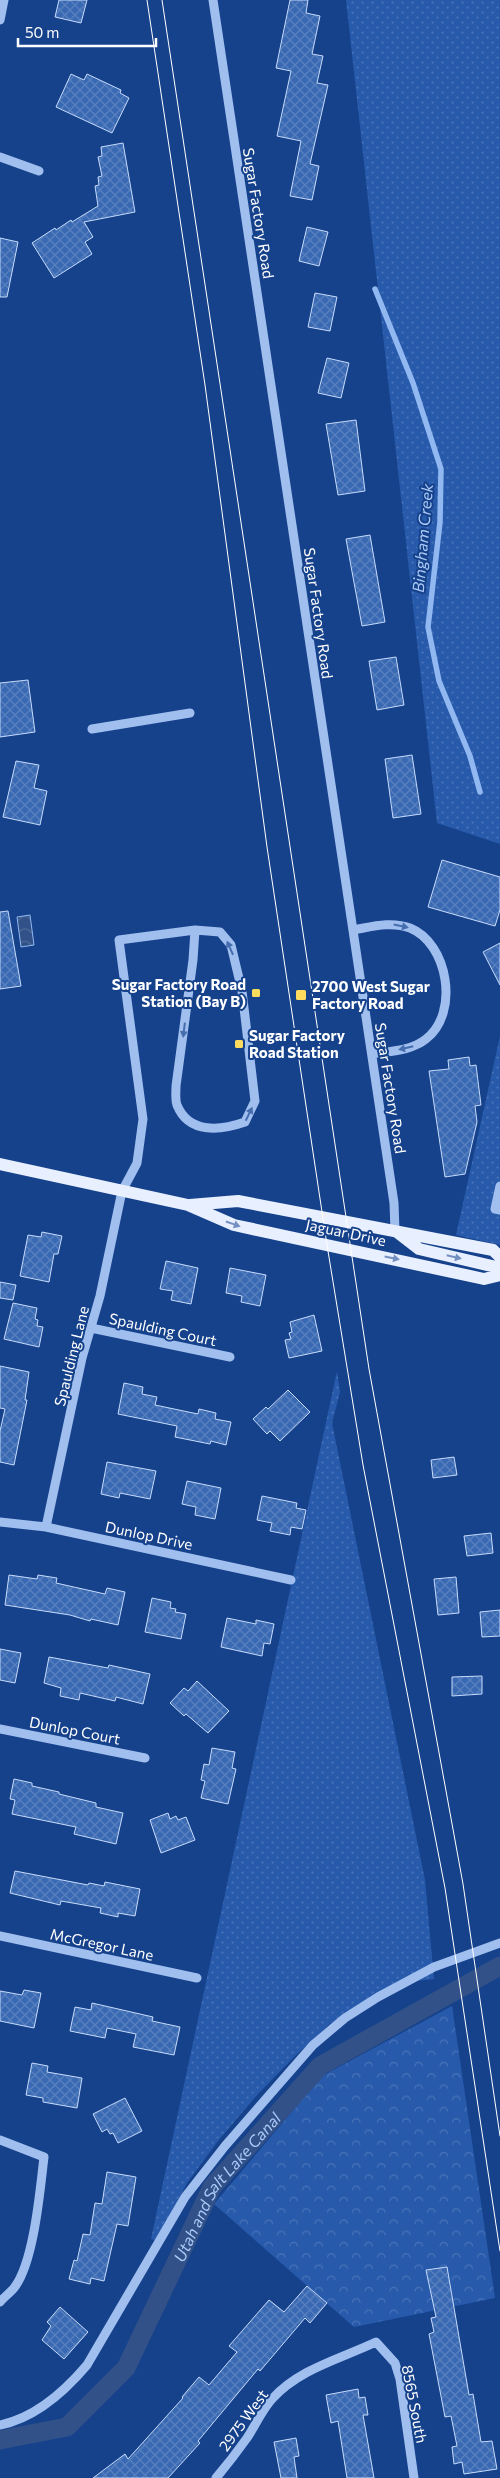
<svg xmlns="http://www.w3.org/2000/svg" width="500" height="2478" font-family="Commissioner,sans-serif">
  <defs>
    <pattern id="grass-dots" width="8" height="8" patternUnits="userSpaceOnUse" patternTransform="scale(1.25)"><rect width="8" height="8" fill="#285aab"/><path d="M2 2h.1M6 6h.1" fill="none" stroke="#4873b8" stroke-width="1.8" stroke-linecap="round"/></pattern>
    <pattern id="park-crowns" width="20" height="18" patternUnits="userSpaceOnUse" patternTransform="scale(1.25)"><rect width="20" height="18" fill="#285aab"/><path d="M2 6a3 3 0 1 1 6 0M12 15a3 3 0 1 1 6 0" fill="none" stroke="#4873b8"/></pattern>
    <pattern id="water-waves" width="16" height="10" patternUnits="userSpaceOnUse" patternTransform="scale(1.25)"><rect width="16" height="10" fill="#315188"/><path d="M0 5q4-4 8 0t8 0" fill="none" stroke="#506b9a"/></pattern>
    <pattern id="building-cross-hatch" width="8" height="8" patternUnits="userSpaceOnUse" patternTransform="scale(1.25)"><rect width="8" height="8" fill="#3a69b3"/><path d="M0 0l8 8M0 8l8-8" fill="none" stroke="#5880be"/></pattern>
  </defs>
  <rect width="100%" height="100%" fill="#16428c"/>
  <path fill="url(#grass-dots)" d="M346,0H500V844L437,823Z
    M500,1036V1245L456,1235Z
    M337,1371L340,1392L332,1423L425,1880L434,1979L399,1983L352,2014L331,2023L296,2055L258,2094L218,2141L187,2183L157,2241L151,2239Z"/>
  <path fill="url(#park-crowns)" d="M452,2006L495,2298L354,2327L214,2204L322,2076Z"/>
  <path fill="url(#water-waves)" stroke="#92b8f2" d="M30,915L34,945L21,947L17,917Z"/>
  <g fill="none" stroke-linecap="round" stroke-linejoin="round">
    <path stroke="#92b8f2" stroke-width="5.5" d="M375,289L413,383L441,469L440,522L428,627L439,681L470,756L480,792"/>
    <path stroke="#315188" stroke-width="19" id="s1" d="M0,2440L67,2427L126,2368L212,2187L320,2066L500,1966"/>
  </g>
  <path fill="url(#building-cross-hatch)" stroke="#c6dbfb" d="M59,0H87L81,23L55,17Z
    M290,0H308L306,13L320,16L312,54L323,56L317,83L328,85L310,164L319,166L312,200L290,196L301,141L277,136L291,71L276,68Z
    M71,74L84,80L87,74L121,90L120,93L129,98L112,133L56,107Z
    M123,143L135,212L84,222L93,237L85,242L92,254L54,278L32,243L55,228L56,230L71,220L72,222L98,206L95,186L99,185L98,177L102,176L98,157L102,156L101,147Z
    M307,227L328,232L319,266L299,261Z
    M0,238L18,242L7,297H0Z
    M315,293L337,297L330,331L308,327Z
    M327,358L349,363L341,398L318,393Z
    M356,420L365,491L338,495L326,424Z
    M370,535L385,622L362,626L346,539Z
    M396,657L404,705L377,710L369,661Z
    M28,680L35,732L0,737V683Z
    M412,755L421,814L393,818L385,759Z
    M16,761L39,765L34,788L47,791L40,825L3,817Z
    M442,860L500,877V910L495,926L428,907Z
    M8,911L21,986L0,989V912Z
    M500,943V985L483,952Z
    M469,1057L470,1066L476,1065L481,1105L475,1106L477,1122L465,1174L445,1177L429,1071L449,1069L448,1060Z
    M42,1232L62,1236L58,1254H54L49,1282L20,1276L28,1235L41,1237Z
    M166,1261L198,1268L191,1304L171,1300L173,1291L160,1289Z
    M230,1268L266,1275L260,1306L241,1302L242,1296L226,1293Z
    M0,1282L16,1285L13,1300L0,1298Z
    M13,1303L37,1308L35,1319L38,1320L37,1326L43,1327L39,1347L4,1339Z
    M314,1315L322,1351L289,1358L285,1340L291,1339L289,1333L292,1332L290,1322Z
    M0,1366L29,1372L25,1400H27L14,1465L0,1462V1431L5,1409L0,1408Z
    M124,1383L143,1387L142,1394L157,1397L155,1405L198,1414L199,1409L216,1413L215,1419L231,1422L226,1445L211,1441L210,1444L175,1437L177,1426L118,1414Z
    M288,1390L310,1412L280,1441L270,1431L267,1434L253,1419L266,1407L268,1409Z
    M454,1457L457,1475L433,1478L431,1460Z
    M107,1462L156,1471L150,1499L120,1493L119,1498L101,1494Z
    M187,1481L221,1488L215,1519L195,1515L196,1507L182,1504Z
    M262,1496L297,1503L296,1508L306,1510L302,1529L291,1527L290,1535L270,1531L272,1523L257,1520Z
    M491,1533L493,1553L467,1556L464,1536Z
    M9,1575L37,1579L38,1575L57,1578L56,1583L105,1594L107,1588L125,1592L118,1625L91,1619L90,1621L70,1615L5,1605Z
    M456,1577L459,1613L438,1615L434,1579Z
    M152,1598L171,1602L170,1608L176,1609L175,1612L186,1614L181,1639L145,1632Z
    M500,1610V1636L482,1637L480,1612Z
    M227,1618L256,1624V1620L274,1624L270,1644L264,1643L262,1656L221,1647Z
    M0,1649L21,1653L15,1683L0,1680Z
    M49,1657L108,1668L109,1665L150,1674L143,1704L116,1697L115,1701L80,1693L79,1700L60,1696L61,1688L44,1683Z
    M482,1676V1694L452,1696V1677Z
    M197,1681L229,1711L208,1733L186,1714L184,1716L170,1703L184,1688L188,1691Z
    M212,1748L235,1752L232,1768L236,1769L228,1804L201,1798L205,1781L201,1780L204,1764L209,1765Z
    M14,1779L32,1783V1786L59,1792V1794L96,1803V1807L123,1813L116,1844L74,1834L76,1827L12,1814L15,1800L10,1799Z
    M168,1813L170,1819L176,1816L178,1820L186,1817L195,1840L161,1853L150,1820Z
    M15,1871L88,1885L89,1883L104,1886L105,1882L140,1889L135,1916L118,1913V1917L100,1913L101,1908L61,1901L60,1905L10,1893Z
    M24,1990L41,1993L34,2028L0,2021V1991L22,1995Z
    M92,2003L153,2017L152,2021L180,2027L174,2055L133,2047L136,2034L107,2028L105,2038L70,2031L75,2007L91,2010Z
    M32,2063L48,2066L47,2072L82,2078L77,2108L43,2102V2098L26,2095Z
    M125,2098L142,2131L118,2143L113,2133L110,2134L107,2129L102,2132L93,2114Z
    M107,2172L136,2177L128,2226L117,2224L104,2281L91,2278L90,2284L69,2279L74,2260L77,2261L83,2234L90,2235L95,2203L102,2204Z
    M447,2267L469,2395L473,2394L481,2442L492,2441L497,2469L464,2474L462,2462L454,2464L452,2447L457,2446L451,2416L445,2417L429,2334L434,2332L431,2318L436,2317L426,2270Z
    M307,2286L327,2303L310,2323L305,2318L260,2371L258,2369L198,2441L200,2443L168,2478H93L125,2454L128,2459L183,2398L182,2397L199,2377L209,2385L237,2352L229,2346L269,2300L284,2312Z
    M60,2307L88,2332L64,2359L42,2340L51,2326L47,2322Z
    M358,2389L359,2398L365,2397L368,2415H363L374,2478H347L338,2421L331,2423L326,2395Z
    M296,2438L299,2456L294,2457L297,2478H281L274,2442Z"/>
  <g fill="none" stroke-linecap="round" stroke-linejoin="round">
    <path stroke="#a0bfef" stroke-width="9" d="M213,0L394,1203L395,1231
      M0,20L4,0
      M0,157L39,171
      M92,729L190,713
      M353,930C371,927 391,921 410,928C448,943 460,1013 426,1039C411,1051 390,1051 372,1054
      M500,1186L495,1209L500,1210
      M91,1328L230,1357
      M0,1522L46,1527L291,1580
      M46,1527L82,1358L100,1296L122,1191L137,1163L143,1119L119,940L195,930L220,932L231,945L242,991L255,1101L245,1122C222,1130 189,1135 177,1105C175,1100 176,1092 176,1086L193,960L195,930
      M0,1729L145,1758
      M0,1936L197,1978
      M0,2140L44,2157C40,2190 34,2263 14,2288C10,2293 4,2297 0,2302
      M0,2425C35,2418 65,2391 87,2365L185,2197L225,2146L313,2045L345,2018L378,1997L434,1967L500,1943
      M216,2478C227,2465 237,2452 247,2438C255,2426 262,2410 272,2399C299,2369 340,2359 376,2342L395,2363L400,2379L414,2478"/>
    <path stroke="#e8efff" stroke-width="12" d="M0,1164L188,1205L234,1225L484,1279L500,1275
      M190,1205L238,1201L493,1250L500,1257
      M397,1232L419,1249L500,1268"/>
    <path stroke="#fff" stroke-width="1" d="M147,0L205,385L267,847L327,1245L363,1465L445,1888L500,2251
      M162,0L369,1369L463,1884L500,2136"/>
  </g>
  <defs><path id="oneway-solid" d="M-6-.8H1V-3.2L6.5 0L1 3.2V.8H-6Z" transform="scale(1.25)"/></defs>
  <g fill="#466eaf">
    <use href="#oneway-solid" transform="translate(401 926) rotate(12)"/>
    <use href="#oneway-solid" transform="translate(230 948) rotate(-114)"/>
    <use href="#oneway-solid" transform="translate(184 1030) rotate(97)"/>
    <use href="#oneway-solid" transform="translate(406 1048) rotate(167)"/>
    <use href="#oneway-solid" transform="translate(249 1114) rotate(-64)"/>
  </g>
  <g fill="#7490c0">
    <use href="#oneway-solid" transform="translate(233 1224) rotate(19)"/>
    <use href="#oneway-solid" transform="translate(454 1257) rotate(13)"/>
    <use href="#oneway-solid" transform="translate(392 1258) rotate(11)"/>
  </g>
  <g fill="#ffdb5e" stroke="#16428c" stroke-width="2">
    <rect x="251" y="988" width="10" height="10" rx="2.5"/>
    <rect x="295" y="989" width="12" height="12" rx="2.5"/>
    <rect x="234" y="1039" width="10" height="10" rx="2.5"/>
  </g>
  <g text-anchor="middle" dominant-baseline="central" stroke-width="4" stroke-linejoin="round" paint-order="stroke">
    <g font-size="15" fill="#fff" stroke="#16428c">
      <text transform="translate(259 213) rotate(81)">Sugar Factory Road</text>
      <text transform="translate(319 613) rotate(82)">Sugar Factory Road</text>
      <text transform="translate(391 1088) rotate(81)">Sugar Factory Road</text>
      <text transform="translate(346 1232) rotate(12)">Jaguar Drive</text>
      <text transform="translate(163 1329) rotate(12)">Spaulding Court</text>
      <text transform="translate(71 1356) rotate(-76)">Spaulding Lane</text>
      <text transform="translate(149 1535) rotate(12)">Dunlop Drive</text>
      <text transform="translate(75 1730) rotate(11)">Dunlop Court</text>
      <text transform="translate(102 1944) rotate(12)">McGregor Lane</text>
      <text transform="translate(415 2404) rotate(79)">8565 South</text>
      <text transform="translate(243 2420) rotate(-54)">2975 West</text>
    </g>
    <g font-size="15" font-weight="bold" fill="#fff" stroke="#16428c" text-anchor="start">
      <text x="246" y="984" text-anchor="end">Sugar Factory Road<tspan x="246" dy="17">Station (Bay B)</tspan></text>
      <text x="312" y="986">2700 West Sugar<tspan x="312" dy="17">Factory Road</tspan></text>
      <text x="249" y="1035">Sugar Factory<tspan x="249" dy="17">Road Station</tspan></text>
    </g>
    <g font-size="16" font-style="italic" fill="#abc9f6" stroke="#16428c">
      <text transform="translate(422 538) rotate(-85)">Bingham Creek</text>
      <text stroke="none"><textPath href="#s1" startOffset="360">Utah and Salt Lake Canal</textPath></text>
    </g>
  </g>
  <path d="M18 38v8h138v-8" fill="none" stroke="#ffffff" stroke-width="2.5"/>
  <text x="25" y="38" font-size="15" fill="#ffffff" stroke="#16428c" stroke-width="4" paint-order="stroke">50 m</text>
</svg>
